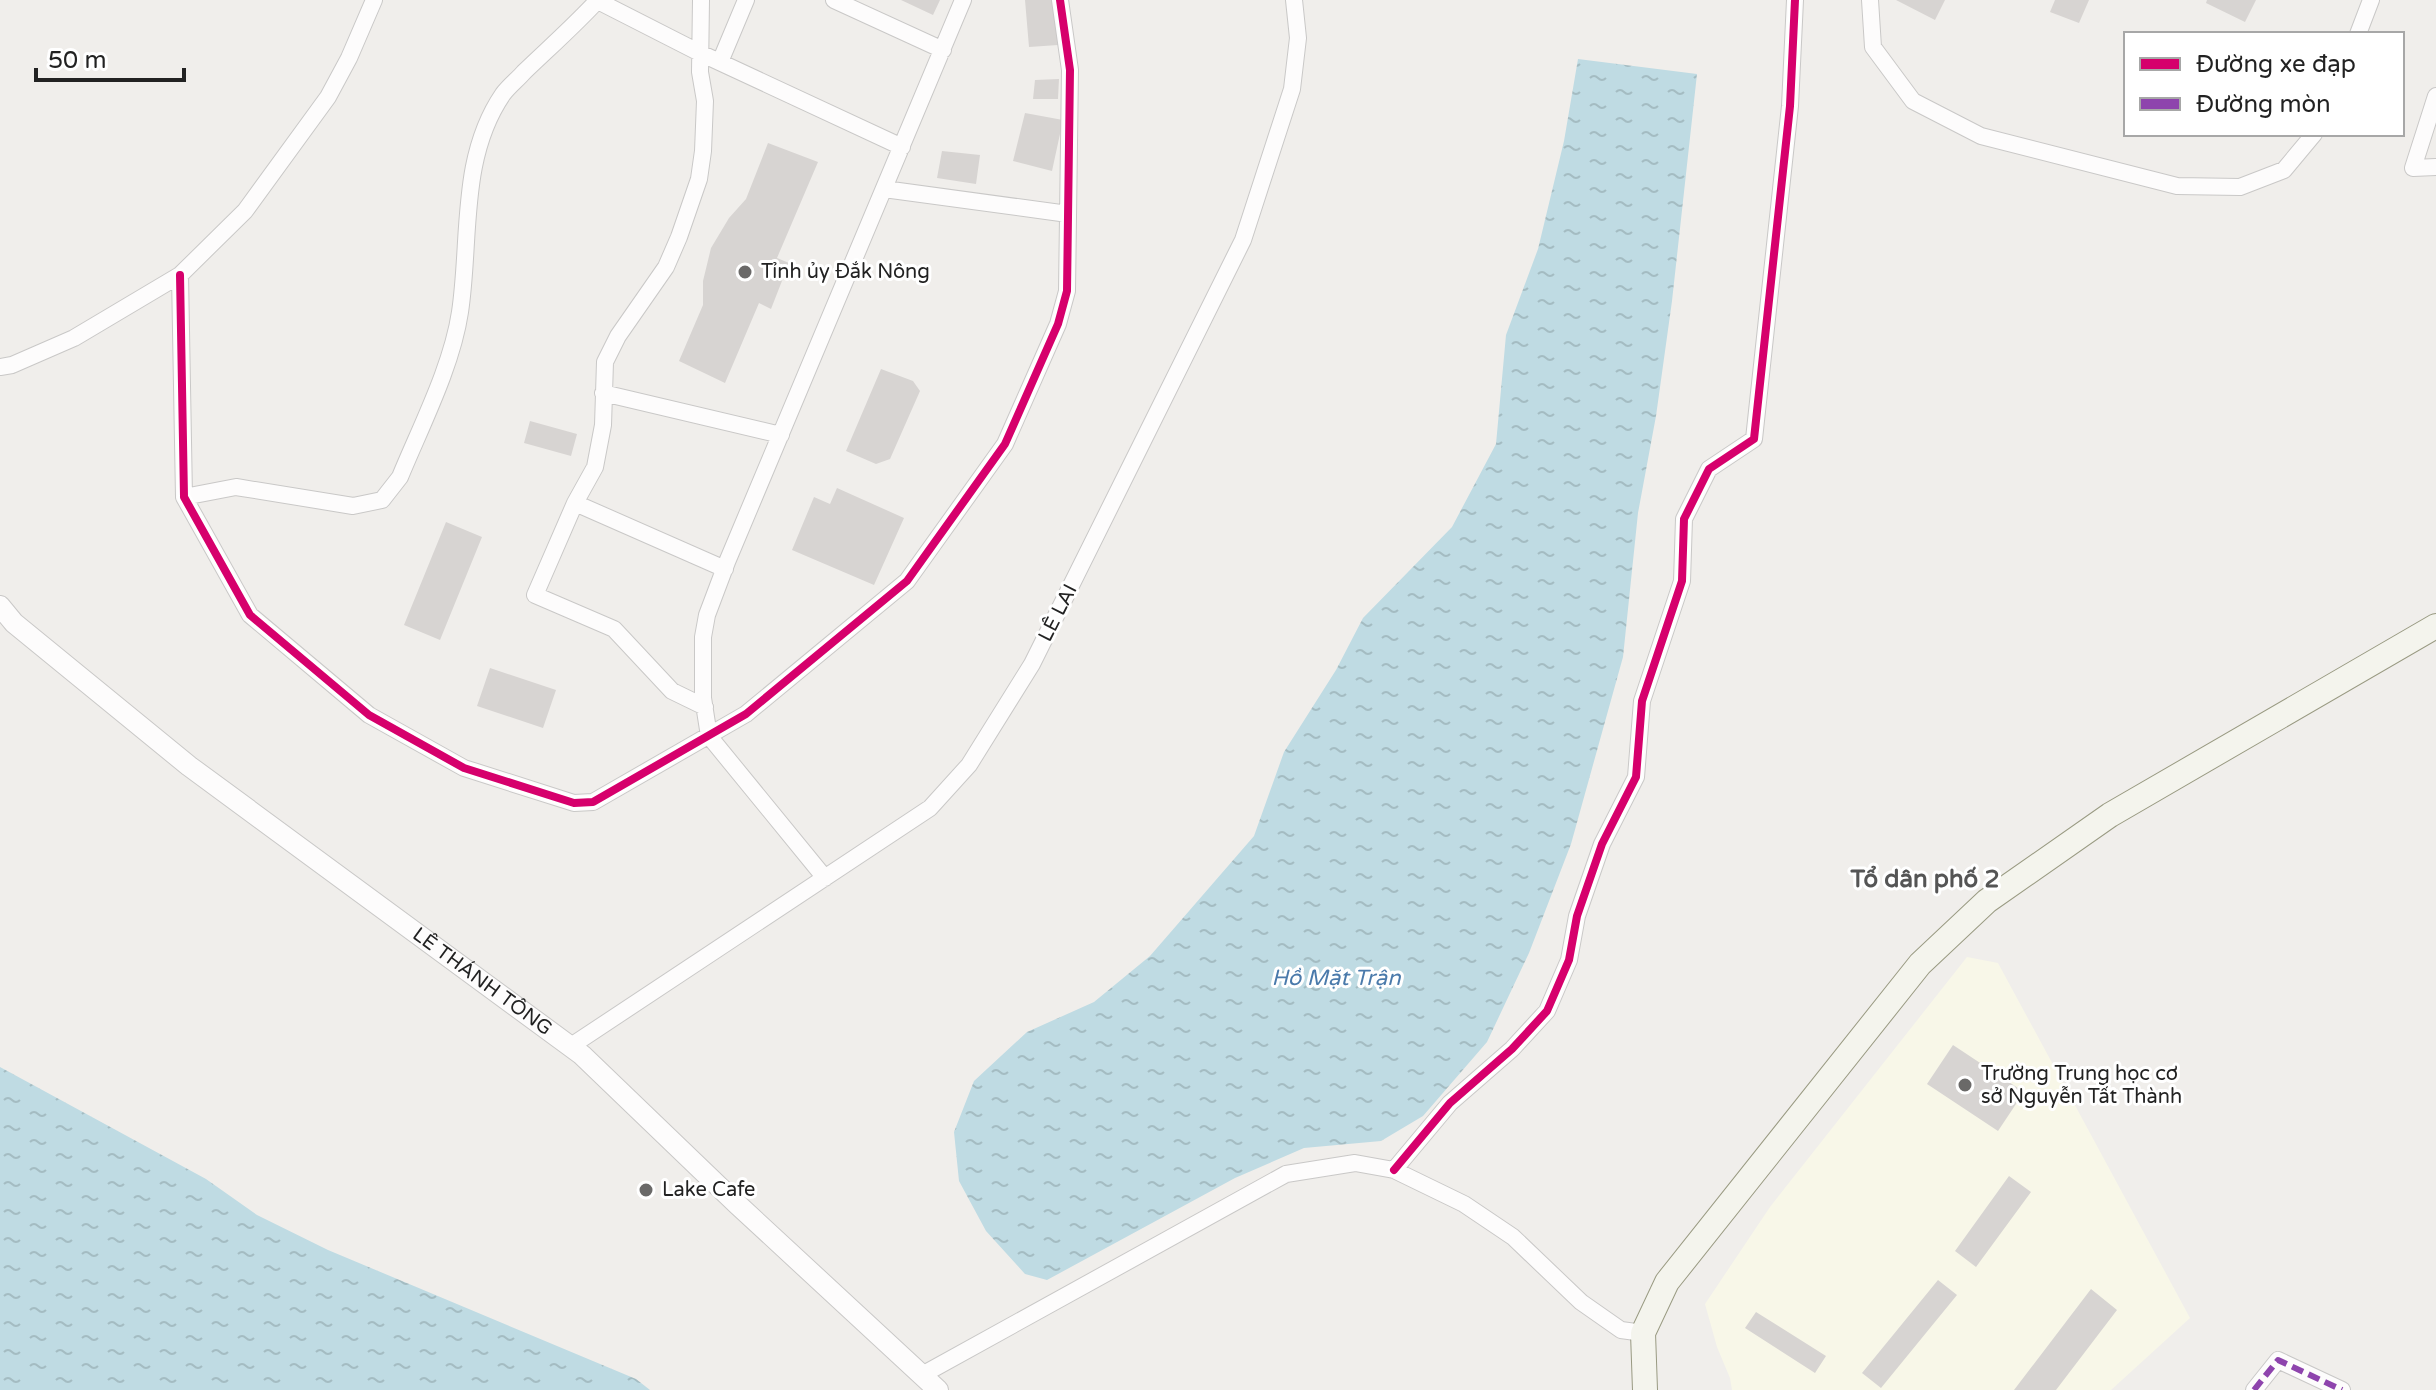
<svg xmlns="http://www.w3.org/2000/svg" width="2436" height="1390" font-family="'Varela Round',sans-serif">
  <defs>
    <pattern id="water-ripples" width="26" height="14" patternUnits="userSpaceOnUse" patternTransform="scale(2)"><rect width="26" height="14" fill="#bfdbe3"/><path d="M2 4q2-2 4 0t4 0M15 11q2-2 4 0t4 0" fill="none" stroke="#a4bcc2"/></pattern>
  </defs>
  <rect width="100%" height="100%" fill="#f0eeeb"/>
  <path fill="#f8f7e8" d="M1967,957L1998,963L2190,1318L2111,1390H1732L1730,1378L1717,1347L1705,1304L1770,1207Z"/>
  <path fill="url(#water-ripples)" d="M1578,59L1697,74L1672,301L1656,416L1638,513L1623,657L1571,844L1529,953L1487,1042L1423,1116L1381,1141L1304,1148L1235,1178L1047,1280L1025,1274L986,1231L959,1181L954,1132L974,1081L1027,1032L1094,1002L1150,956L1254,836L1284,752L1336,670L1363,618L1452,527L1496,444L1506,335L1538,249L1564,141Z
    M0,1067L206,1179L257,1215L328,1250L636,1379L650,1390H0Z"/>
  <path fill="#d7d4d2" d="M901,0H940L933,15Z
    M1025,0H1053L1058,45L1029,47Z
    M1896,0H1945L1935,20Z
    M2055,0H2089L2079,23L2050,12Z
    M2207,0H2256L2245,22L2206,3Z
    M1059,79L1058,99H1033L1035,80Z
    M1025,113L1063,120L1052,171L1013,161Z
    M768,143L818,162L777,258L789,263L771,309L759,303L725,383L679,361L703,305V281L711,248L729,218L746,199Z
    M942,151L980,155L976,184L937,178Z
    M881,369L913,381L920,391L890,459L876,464L846,451Z
    M530,421L577,434L571,456L524,443Z
    M837,488L904,518L874,585L792,550L814,497L830,504Z
    M446,522L482,537L440,640L404,625Z
    M490,668L556,690L543,728L477,706Z
    M1953,1045L2024,1092L1998,1131L1927,1084Z
    M2009,1176L2031,1192L1976,1267L1955,1251Z
    M1938,1280L1957,1295L1881,1388L1862,1373Z
    M2091,1289L2117,1310L2056,1390H2014Z
    M1756,1312L1826,1356L1815,1373L1745,1328Z"/>
  <g fill="none" stroke-linecap="round" stroke-linejoin="round">
    <defs>
      <path id="minor" d="M701,0L700,72L705,101L703,151L699,179L679,237L666,267L618,336L605,362L603,425L595,467L575,503L535,595L614,629L672,691L705,707
        M834,0L943,50
        M1870,0L1873,47L1913,101L1981,136L2177,186L2240,187L2284,170L2314,134
        M598,1L700,53L902,147
        M2358,34L2371,0
        M720,62L746,0
        M2436,96L2413,168L2436,167
        M884,189L1068,214
        M180,275L184,497L250,615L369,715L464,768L574,803L593,802L746,714L907,581L1005,444L1058,324L1067,291L1070,70L1060,0
        M0,367L12,365L74,338L180,275L245,211L328,97L349,58L374,0
        M603,393L781,435
        M184,497L236,487L353,506L382,500L400,477C421,426 452,366 460,312C471,239 459,158 503,94C509,86 518,79 524,72C549,48 575,25 598,0
        M575,503L725,569
        M825,878L709,736L703,698V637L707,615L727,562L963,0
        M571,1046L930,808L969,765L1032,664L1243,240L1292,89L1298,38L1294,0
        M1394,1170L1450,1103L1512,1049L1547,1011L1569,960L1577,916L1602,844L1636,777L1642,701L1682,581L1684,519L1709,469L1754,439L1790,106L1795,0
        M922,1375L1286,1174L1355,1163L1394,1170L1464,1204L1513,1237L1581,1302L1621,1330L1643,1333
        M2254,1390L2278,1360L2342,1390"/>
      <g id="tertiary">
        <path id="s1" d="M0,606L14,623L189,766L582,1055L737,1204L938,1390"/>
      </g>
      <path id="secondary" d="M1645,1390L1643,1333L1667,1282L1920,964L1987,901L2110,815L2436,626"/>
    </defs>
    <use href="#minor" stroke="#c9c8c7" stroke-width="18"/>
    <use href="#tertiary" stroke="#c9c8c7" stroke-width="22"/>
    <use href="#secondary" stroke="#999a82" stroke-width="26"/>
    <use href="#minor" stroke="#fdfcfc" stroke-width="16"/>
    <use href="#tertiary" stroke="#fdfcfc" stroke-width="20"/>
    <use href="#secondary" stroke="#f4f4ed" stroke-width="24"/>
    <path stroke="#8e44ad" stroke-width="6" stroke-dasharray="12 6" stroke-linecap="butt" d="M2254,1390L2278,1360L2342,1390"/>
    <defs>
      <path id="cycleway" d="M180,275L184,497L250,615L369,715L464,768L574,803L593,802L746,714L907,581L1005,444L1058,324L1067,291L1070,70L1060,0
        M1394,1170L1450,1103L1512,1049L1547,1011L1569,960L1577,916L1602,844L1636,777L1642,701L1682,581L1684,519L1709,469L1754,439L1790,106L1795,0"/>
    </defs>
    <use href="#cycleway" stroke="#fff" stroke-width="13"/>
    <use href="#cycleway" stroke="#d6006c" stroke-width="8"/>
  </g>
  <g fill="#6a6968" stroke="#fff" stroke-width="3">
    <circle cx="745" cy="272" r="8"/>
    <circle cx="1965" cy="1085" r="8"/>
    <circle cx="646" cy="1190" r="8"/>
  </g>
  <g text-anchor="middle" dominant-baseline="central" stroke-width="6" stroke-linejoin="round" paint-order="stroke">
    <g font-size="20" fill="#222" stroke="#fff" text-anchor="start">
      <text x="761" y="272">Tỉnh ủy Đắk Nông</text>
      <text x="1981" y="1074">Trường Trung học cơ<tspan x="1981" dy="23">sở Nguyễn Tất Thành</tspan></text>
      <text x="662" y="1190">Lake Cafe</text>
    </g>
    <g font-size="20" fill="#222" stroke="#fff">
      <text transform="translate(1058 613) rotate(-63)">LÊ LAI</text>
      <text stroke="none"><textPath href="#s1" startOffset="612">LÊ THÁNH TÔNG</textPath></text>
    </g>
    <g font-size="22" font-style="italic" fill="#4a7aab" stroke="#fff">
      <text x="1336" y="978">Hồ Mặt Trận</text>
    </g>
    <g font-size="24" font-weight="bold" fill="#555" stroke="#fff">
      <text x="1925" y="879">Tổ dân phố 2</text>
    </g>
  </g>
  <rect x="2124" y="32" width="280" height="104" fill="#ffffff" stroke="#a7a7a7" stroke-width="2"/>
  <rect x="2140" y="58" width="40" height="12" fill="#d6006c" stroke="#a7a7a7" stroke-width="2"/>
  <text x="2196" y="72" font-size="24" fill="#222222">Đường xe đạp</text>
  <rect x="2140" y="98" width="40" height="12" fill="#8e44ad" stroke="#a7a7a7" stroke-width="2"/>
  <text x="2196" y="112" font-size="24" fill="#222222">Đường mòn</text>
  <path d="M36 68v12h148v-12" fill="none" stroke="#222222" stroke-width="4"/>
  <text x="48" y="68" font-size="24" fill="#222222" stroke="#ffffff" stroke-width="6" paint-order="stroke">50 m</text>
</svg>
